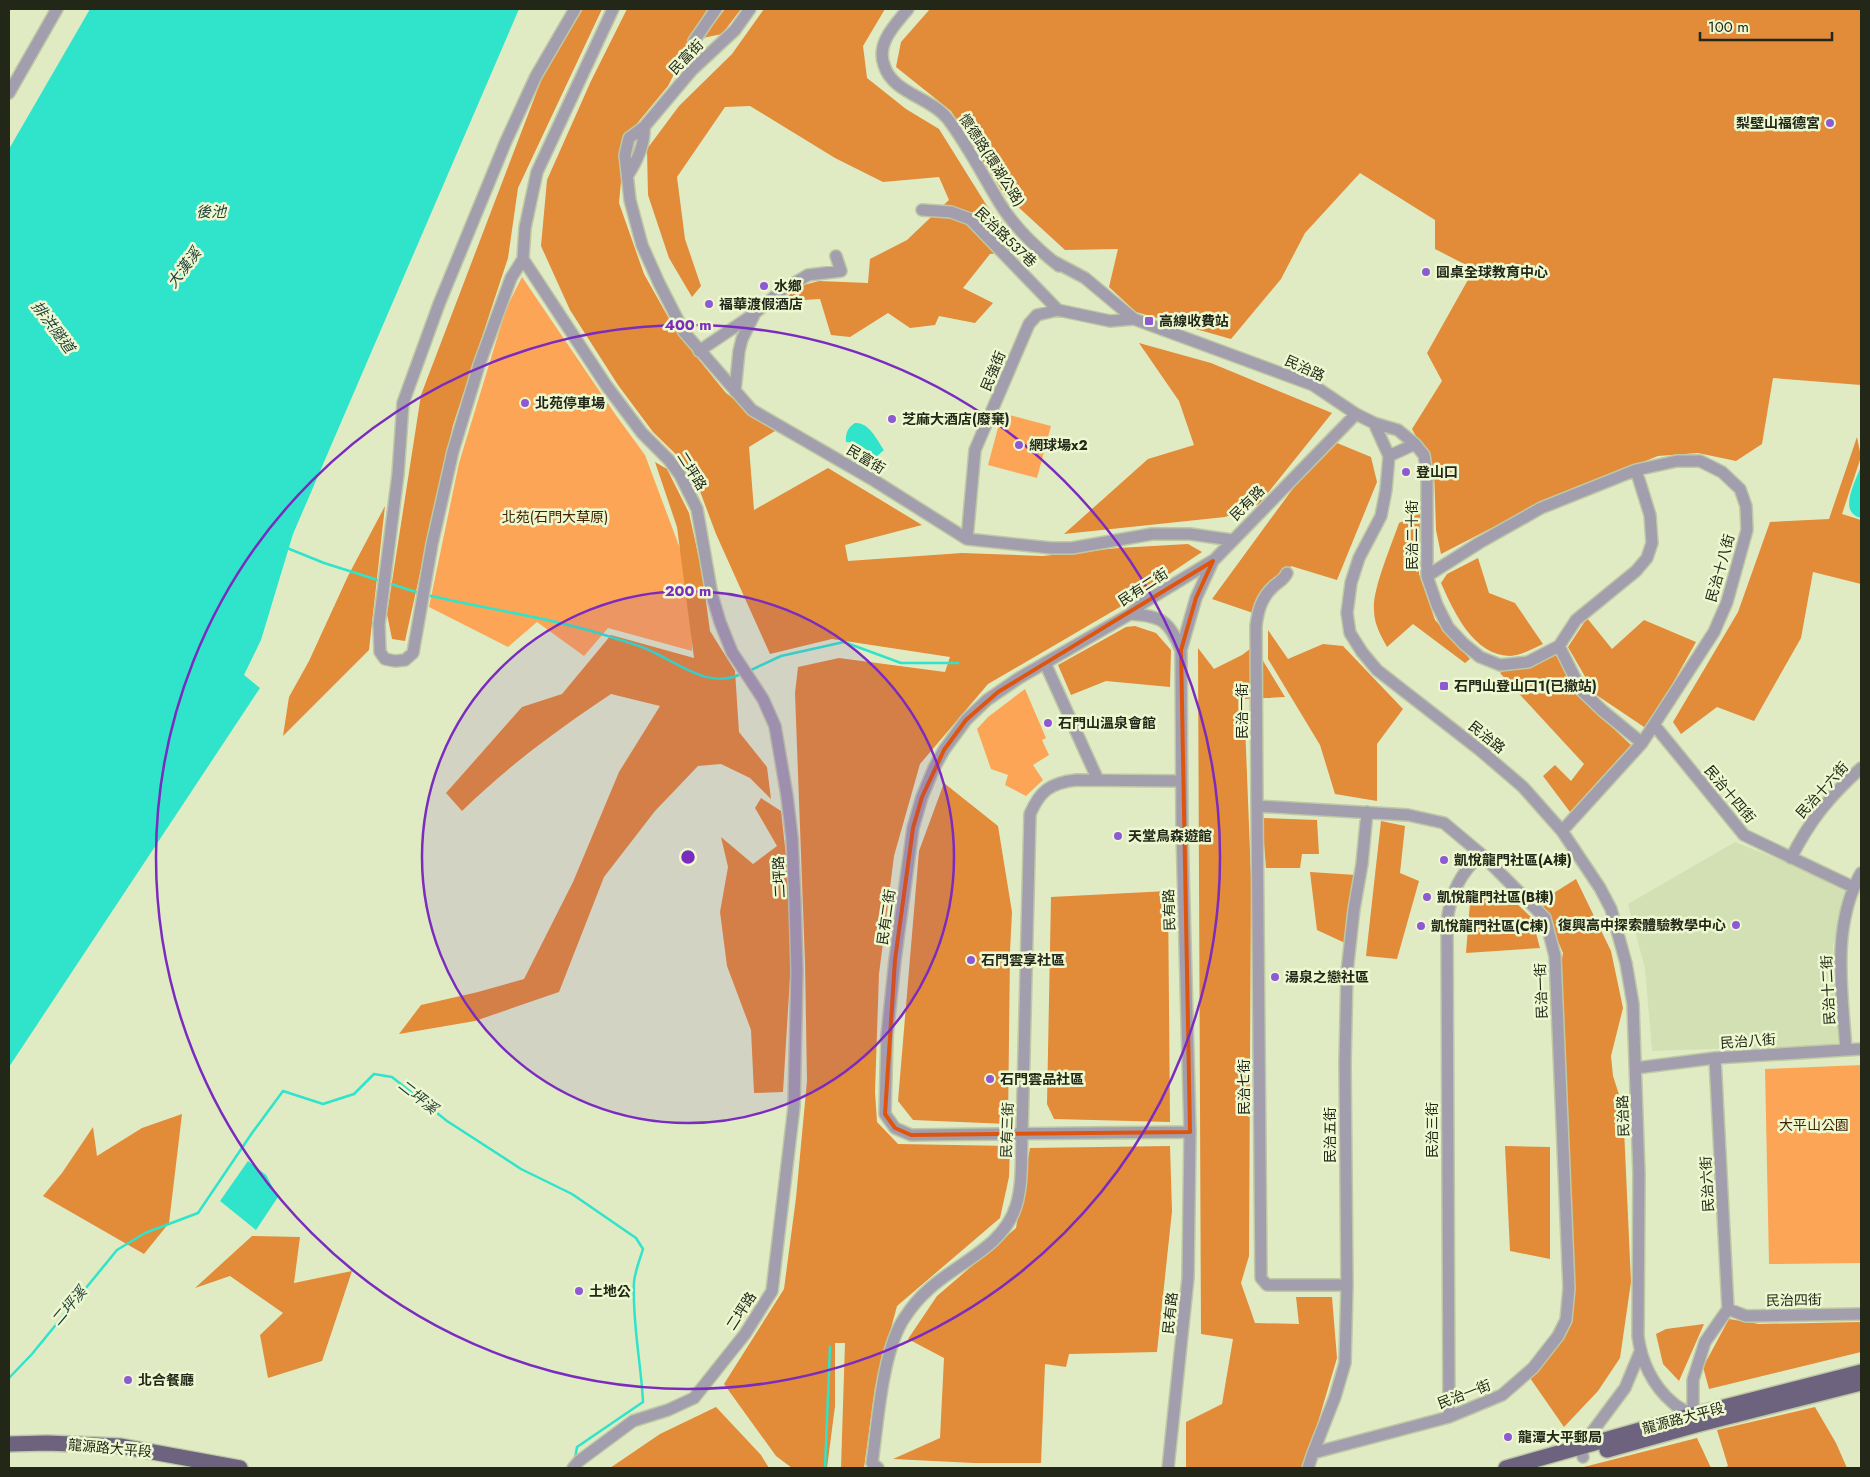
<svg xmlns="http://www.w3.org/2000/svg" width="1870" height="1477" font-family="Jost,'Noto Sans TC',sans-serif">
  <rect width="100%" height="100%" fill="#e0ebc4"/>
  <path fill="#d3e0b3" d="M1735,842L1847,887L1833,946L1838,1045L1652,1051L1645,969L1628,904Z"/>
  <path fill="#fca557" d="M522,277L615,414L645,455L691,578L692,651L608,628L584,656L537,622L508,647L429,607L459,463L506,309Z
    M1002,413L1051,426L1037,478L988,465Z
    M1025,689L1046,738L1042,740L1049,755L1033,765L1043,780L1026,796L1005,785L1008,775L991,769L977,729L988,717Z
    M1861,1065V1263L1769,1264L1765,1069Z"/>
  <path fill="#e28b38" d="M583,9H602L518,188L508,258L453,425L405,641L392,639L387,614L421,395L542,78Z
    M627,9H707L668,86L625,138L619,203L644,274L677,333L726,393L775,431L749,447L754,510L828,468L922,525L845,545L848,561L962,553L1043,556L1118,548L1188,544L1202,552L1120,607L988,684L920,764L894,856L879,974L875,1092L877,1122L898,1144L1010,1146L1009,1177L1000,1218L897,1306L875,1388L864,1468H841L845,1343H835V1406L827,1468H792L776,1456L724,1384L784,1289L796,1198L807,1081L805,962L795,693L798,667L839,658L945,672L950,657L832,639L770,654L716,534L692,470L653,432L618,385L570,310L541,246L547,180L591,81Z
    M725,9H741L722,34L703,38Z
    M764,9H885L863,46L867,78L906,109L939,129L987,206L1027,251L990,254L963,288L993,303L975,323L939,316L935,325L910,328L888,313L850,337L831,335L820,299L788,301L785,298L800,286L819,281L868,283L870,259L907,240L949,200L939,177L883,182L835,158L750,106L725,107L677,177L685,239L701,286L692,297L669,258L648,195L647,149L679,106L732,54Z
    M930,9H1861V385L1773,378L1762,444L1736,461L1698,453L1658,456L1540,503L1441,554L1436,530L1434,469L1412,429L1442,381L1427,353L1474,269L1435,249V220L1360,173L1305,233L1281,279L1231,339L1136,312L1109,287L1118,249L1065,250L1004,194L951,111L896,67L901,42Z
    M1139,343L1211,363L1332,413L1259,504L1225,517L1064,534L1148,459L1194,445L1179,401Z
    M1857,437L1861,457L1842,514L1861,520V584L1813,572L1801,638L1754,721L1717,707L1681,734L1673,722L1738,612L1770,522L1829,519Z
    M1337,443L1371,457L1377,482L1337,580L1291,566L1256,614L1212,599L1297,483Z
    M655,462L667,469L689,513L702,572L710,631L735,671L739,732L767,767L771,799L750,778L721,764L698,766L655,811L604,877L559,992L475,1021L399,1034L421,1005L478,992L524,979L573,882L619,772L660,706L611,694C557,730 508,766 462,811L446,793L522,707L562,694L611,635L694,658L677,527Z
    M385,506L369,650L283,736L289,697L309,661L348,576Z
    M1420,513L1419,574L1435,620L1470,659L1465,663L1413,624L1387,647C1381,636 1374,624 1374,610C1372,590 1392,544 1399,523Z
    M1478,558L1489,593L1515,603L1543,644C1534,648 1520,656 1510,656C1473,655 1454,612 1441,583L1447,574Z
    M1587,618L1612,649L1644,620L1696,642L1647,729L1595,694L1568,647Z
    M1135,626L1156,633L1171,650L1170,687L1106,681L1071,695L1058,665L1126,627Z
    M1268,630L1288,659L1323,644L1343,646L1403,709L1377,744V801L1335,794L1320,745L1268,659Z
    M1254,646L1285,697L1244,699L1251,876L1249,1256L1241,1283L1255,1323L1299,1324L1296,1297H1332L1337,1358L1313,1439L1302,1468H1186V1422L1222,1404L1233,1339L1201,1334L1198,648L1214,669L1242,655Z
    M1558,654L1582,699L1631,745L1570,812L1543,776L1555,765L1571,781L1584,764L1500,673L1505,670Z
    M944,783L998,826L1012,912L1010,951L1008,1124L913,1120L898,1101L919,851Z
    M761,798L781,811L787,865L791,961L783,1092L754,1093L751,1030L727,966L720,912L728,867L721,837L753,864L777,846L755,808Z
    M1262,818L1317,820L1319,854H1302L1300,868H1266Z
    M1381,821L1405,826L1400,873L1419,881L1397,959L1366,956Z
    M1310,872L1356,875L1345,943L1317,930Z
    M1576,879L1611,951L1623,1008L1611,1056L1613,1076L1623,1107L1631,1282L1620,1358L1598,1391L1564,1427L1530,1378L1565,1328L1559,979L1563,953L1541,901Z
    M1471,890L1499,905L1515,902L1532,918L1540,948L1466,953Z
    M1168,891L1170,1122L1054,1119L1047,1104L1051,897Z
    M182,1114L169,1223L144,1254L43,1196L62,1173L93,1127L97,1156L142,1128Z
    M1170,1146L1172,1211L1157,1352L1069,1354L1066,1367L1045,1364L1041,1463H974L893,1459L940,1438L944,1358L908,1339L937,1296L1016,1228L1030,1148Z
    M1505,1146L1550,1147V1259L1510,1251Z
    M252,1236L300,1237L294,1283L352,1271L322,1361L268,1378L260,1335L283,1313L230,1276L195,1288Z
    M1729,1319L1759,1324L1861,1322V1352L1709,1389L1703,1367Z
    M1704,1324L1679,1381L1663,1364L1656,1334L1666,1329Z
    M716,1407L761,1455L769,1468H610L660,1434Z
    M1815,1407L1836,1443L1847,1468H1724L1728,1466L1717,1430Z
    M1697,1438L1711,1468H1577H1580Z"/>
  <path fill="#2fe4cb" d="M90,9H519L293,534L261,640L244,675L260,688L9,1067V149Z
    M855,423C869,422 877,440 884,450L874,459C864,448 862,443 846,442C845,434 848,427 855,423Z
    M1861,466V518C1837,512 1856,481 1861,466Z
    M248,1161L266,1175L278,1197L256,1230L220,1201Z"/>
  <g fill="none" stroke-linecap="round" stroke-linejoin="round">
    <path stroke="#2fe4cb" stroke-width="2.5" d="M287,548L324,563L381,581
      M388,583L419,593
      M427,595C490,610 555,618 617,639C629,643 642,646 653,652C681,665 709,689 741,674
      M749,671L781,656L844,642L901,663H958
      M9,1378L32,1354L117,1250L145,1233L198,1213L252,1133L283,1091L323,1104L354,1094L374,1074L392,1077L447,1121L521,1169L572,1194L636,1238L643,1249C640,1259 635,1271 634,1282C632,1322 641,1362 643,1402L577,1447L575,1459
      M825,1468L830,1347"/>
    <defs>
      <path id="minor" d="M575,9L536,76L506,141L439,304L403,403L398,474L379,624L380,652L385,659L395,661L405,660L413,653L432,544L453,451L479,365L511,278L523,259L525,228L537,172L613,9
        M750,9L735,30L692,70L644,127L629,138L625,155L630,200L642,245L659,283L684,332L752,410L875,481L967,539L1051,548H1072L1152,534H1190L1232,540
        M908,9C895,25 876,43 884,65C892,93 930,97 947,118C967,144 982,174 999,202C1014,227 1036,248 1059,266
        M692,70L694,41L716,9
        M9,93L57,9
        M628,175C637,161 645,144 644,127
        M922,210L951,212L970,219L1058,310
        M523,259L606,385L642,433L669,460L680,475L697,509L712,595L720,622L732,652L763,699L775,726L787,796L792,838L795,903L797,971L794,1107L772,1291L745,1334L694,1398L668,1410L633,1421L579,1461L573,1468
        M1053,261L1085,278L1134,319L1313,385L1356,414L1374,423L1389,456L1386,490L1381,516L1359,558L1351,583L1347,613L1350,633L1362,652L1377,670L1481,751L1523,787L1562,831L1600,888L1611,909L1626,963L1633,1004L1639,1174L1638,1336C1641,1361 1653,1386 1672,1402C1678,1408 1686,1411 1693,1415L1694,1419
        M699,351L754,314
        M735,391L739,351L742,339L755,313L781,291L808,275L841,271L836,256
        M1374,423L1398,430L1415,444L1424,455L1427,474V576L1437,605L1448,627L1464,644L1480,657L1500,665L1528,662L1559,646L1576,620L1636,571L1647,558L1652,543L1650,515L1636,470
        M1389,456L1415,444
        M967,539L975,450L1029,324L1037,315L1058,310L1110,321L1134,319
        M1287,573C1284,580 1278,582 1273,587C1261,598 1258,611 1256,626L1257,806L1408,815L1444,823L1481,854L1545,918L1555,956L1569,1288L1566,1320L1558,1336L1533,1368L1502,1395L1449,1417L1313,1453L1308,1468
        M1427,576L1479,543L1541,508L1636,470L1677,461H1700L1722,472L1740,489L1746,506L1747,530L1727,602L1714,632L1642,743L1562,831
        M1130,614C1162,616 1169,621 1181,650
        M1559,646L1581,690L1603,711L1642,743
        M1045,663L1098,780
        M1655,726L1744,835L1853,887
        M1257,806L1261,1278L1267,1285H1347
        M1791,858C1810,820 1830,796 1861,768
        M1846,1050C1842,991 1831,926 1861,873
        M1715,1058L1728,1309
        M1636,1068L1715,1058L1861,1049
        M1190,1132L911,1135L895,1128L885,1114L887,1036L895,960L913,828L922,797L934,768L944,750L966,720L987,700L1019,678L1130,614L1143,603L1212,561
        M1728,1309L1746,1316L1861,1314
        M1693,1415V1380L1705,1342L1728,1309
        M1449,1417L1447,921C1451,892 1460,874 1481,854
        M1313,1453L1335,1397L1345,1363L1347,1285L1345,1063L1347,972L1354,909L1362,864L1367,812
        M1583,1457L1581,1447L1625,1388L1640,1352
        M878,1468L872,1463C878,1422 882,1350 905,1317C911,1308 919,1298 927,1291C956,1263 1003,1248 1016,1206C1023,1184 1021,1158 1022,1135L1030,814C1040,791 1050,783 1076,780L1181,781
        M1168,1468L1188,1278L1190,1132L1182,830L1181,650L1196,598L1213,561L1356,414"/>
      <path id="major" d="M9,1444L47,1443L120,1446L240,1468
        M1607,1450L1696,1425L1861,1383
        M1506,1468L1693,1415L1861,1372"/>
    </defs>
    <use href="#minor" stroke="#bec8a5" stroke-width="14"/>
    <use href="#major" stroke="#bec8a5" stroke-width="18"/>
    <use href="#minor" stroke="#a39eae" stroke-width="11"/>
    <use href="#major" stroke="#6d637f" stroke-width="15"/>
  </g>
  <path fill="none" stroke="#de560d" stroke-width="4" stroke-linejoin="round" d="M1213,561L1196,598L1181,650L1190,1132L911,1135L895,1128L885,1114L895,960L913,828L922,797L944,750L966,720L998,692Z"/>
  <circle cx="688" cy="857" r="266" fill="#7b2cbf" fill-opacity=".12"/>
  <g fill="none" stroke="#7b2cbf" stroke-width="2.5">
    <circle cx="688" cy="857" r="266"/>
    <circle cx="688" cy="857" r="532"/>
  </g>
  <g fill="#8e5ad3" stroke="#edf8d1" stroke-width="2">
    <circle cx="1830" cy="123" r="5"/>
    <circle cx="1426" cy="272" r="5"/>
    <circle cx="764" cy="286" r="5"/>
    <circle cx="709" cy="304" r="5"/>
    <rect x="1144" y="316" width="10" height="10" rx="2.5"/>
    <circle cx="525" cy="403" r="5"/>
    <circle cx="892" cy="419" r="5"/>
    <circle cx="1019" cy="445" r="5"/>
    <circle cx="1406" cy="472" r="5"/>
    <rect x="1439" y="681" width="10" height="10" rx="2.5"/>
    <circle cx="1048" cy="723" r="5"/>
    <circle cx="1118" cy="836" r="5"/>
    <circle cx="1444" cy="860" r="5"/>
    <circle cx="1427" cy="897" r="5"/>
    <circle cx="1736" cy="925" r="5"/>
    <circle cx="1421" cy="926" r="5"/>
    <circle cx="971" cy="960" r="5"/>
    <circle cx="1275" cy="977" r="5"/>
    <circle cx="990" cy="1079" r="5"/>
    <circle cx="579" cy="1291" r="5"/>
    <circle cx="128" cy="1380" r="5"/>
    <circle cx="1508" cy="1437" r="5"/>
  </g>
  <g text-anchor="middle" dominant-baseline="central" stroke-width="5" stroke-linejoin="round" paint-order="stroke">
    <g font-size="14" fill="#232718" stroke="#edf8d1">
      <text transform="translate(686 57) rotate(-46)">民富街</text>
      <text transform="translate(992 160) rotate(57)">懷德路(環湖公路)</text>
      <text transform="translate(1006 237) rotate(44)">民治路537巷</text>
      <text transform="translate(1305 368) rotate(24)">民治路</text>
      <text transform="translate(993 371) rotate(-67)">民強街</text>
      <text transform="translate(866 459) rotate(31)">民富街</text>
      <text transform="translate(692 471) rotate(58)">二坪路</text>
      <text transform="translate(1247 503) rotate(-45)">民有路</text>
      <text transform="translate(1412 535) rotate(-90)">民治二十街</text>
      <text transform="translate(1720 568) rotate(-74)">民治十八街</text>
      <text transform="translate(1143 587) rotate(-33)">民有二街</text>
      <text transform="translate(1242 711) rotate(-90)">民治一街</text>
      <text transform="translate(1487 737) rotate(39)">民治路</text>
      <text transform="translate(1822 790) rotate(-48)">民治十六街</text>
      <text transform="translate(1730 794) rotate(50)">民治十四街</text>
      <text transform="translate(779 877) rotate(-93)">二坪路</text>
      <text transform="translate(1169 910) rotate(-92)">民有路</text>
      <text transform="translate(886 917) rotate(-82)">民有二街</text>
      <text transform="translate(1828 990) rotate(-93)">民治十二街</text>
      <text transform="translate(1541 991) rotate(-92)">民治一街</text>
      <text transform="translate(1748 1041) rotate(-4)">民治八街</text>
      <text transform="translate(1244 1087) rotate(-90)">民治七街</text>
      <text transform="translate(1623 1116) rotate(-92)">民治路</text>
      <text transform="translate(1007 1130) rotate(-88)">民有三街</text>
      <text transform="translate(1432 1130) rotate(-90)">民治三街</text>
      <text transform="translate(1330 1135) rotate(-90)">民治五街</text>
      <text transform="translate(1707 1184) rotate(-93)">民治六街</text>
      <text transform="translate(1794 1300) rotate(-1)">民治四街</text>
      <text transform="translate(741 1311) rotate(-57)">二坪路</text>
      <text transform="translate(1170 1313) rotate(-84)">民有路</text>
      <text transform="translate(1464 1394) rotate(-21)">民治一街</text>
      <text transform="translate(1683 1418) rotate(-15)">龍源路大平段</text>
      <text transform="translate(110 1448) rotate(5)">龍源路大平段</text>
    </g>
    <g font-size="14" font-weight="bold" fill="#232718" stroke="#edf8d1" text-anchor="start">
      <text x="1820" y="123" text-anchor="end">梨壁山福德宮</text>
      <text x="1436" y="272">圓桌全球教育中心</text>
      <text x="774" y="286">水鄉</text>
      <text x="719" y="304">福華渡假酒店</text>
      <text x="1159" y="321">高線收費站</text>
      <text x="535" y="403">北苑停車場</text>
      <text x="902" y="419">芝麻大酒店(廢棄)</text>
      <text x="1029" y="445">網球場x2</text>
      <text x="1416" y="472">登山口</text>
      <text x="1454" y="686">石門山登山口1(已撤站)</text>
      <text x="1058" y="723">石門山溫泉會館</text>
      <text x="1128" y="836">天堂鳥森遊館</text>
      <text x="1454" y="860">凱悅龍門社區(A棟)</text>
      <text x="1437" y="897">凱悅龍門社區(B棟)</text>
      <text x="1726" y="925" text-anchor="end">復興高中探索體驗教學中心</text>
      <text x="1431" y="926">凱悅龍門社區(C棟)</text>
      <text x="981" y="960">石門雲享社區</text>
      <text x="1285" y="977">湯泉之戀社區</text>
      <text x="1000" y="1079">石門雲品社區</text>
      <text x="589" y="1291">土地公</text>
      <text x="138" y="1380">北合餐廳</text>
      <text x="1518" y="1437">龍潭大平郵局</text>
    </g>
    <g font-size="14" fill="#420" stroke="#edf8d1">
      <text x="555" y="517">北苑(石門大草原)</text>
      <text x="1814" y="1125">大平山公園</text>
    </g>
    <g font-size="15" font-style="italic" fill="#243f3a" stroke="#edf8d1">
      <text x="211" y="212">後池</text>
      <text transform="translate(184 268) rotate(-53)">大漢溪</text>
      <text transform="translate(53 327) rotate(53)">排洪隧道</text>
      <text transform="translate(418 1097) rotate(38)">二坪溪</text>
      <text transform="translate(69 1306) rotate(-50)">二坪溪</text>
    </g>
  </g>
  <circle cx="688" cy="857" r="8" fill="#7b2cbf" stroke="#edf8d1" stroke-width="2.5"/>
  <g font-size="15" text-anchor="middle" font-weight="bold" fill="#7b2cbf" stroke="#edf8d1" stroke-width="5" stroke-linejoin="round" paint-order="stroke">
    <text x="688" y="330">400 m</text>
    <text x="688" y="596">200 m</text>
  </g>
  <rect width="1870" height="1477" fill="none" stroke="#232718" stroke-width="20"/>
  <path d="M1700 32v8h132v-8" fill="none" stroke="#232718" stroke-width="2.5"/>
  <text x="1708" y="32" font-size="15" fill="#232718" stroke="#edf8d1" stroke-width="4" paint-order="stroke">100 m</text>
</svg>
